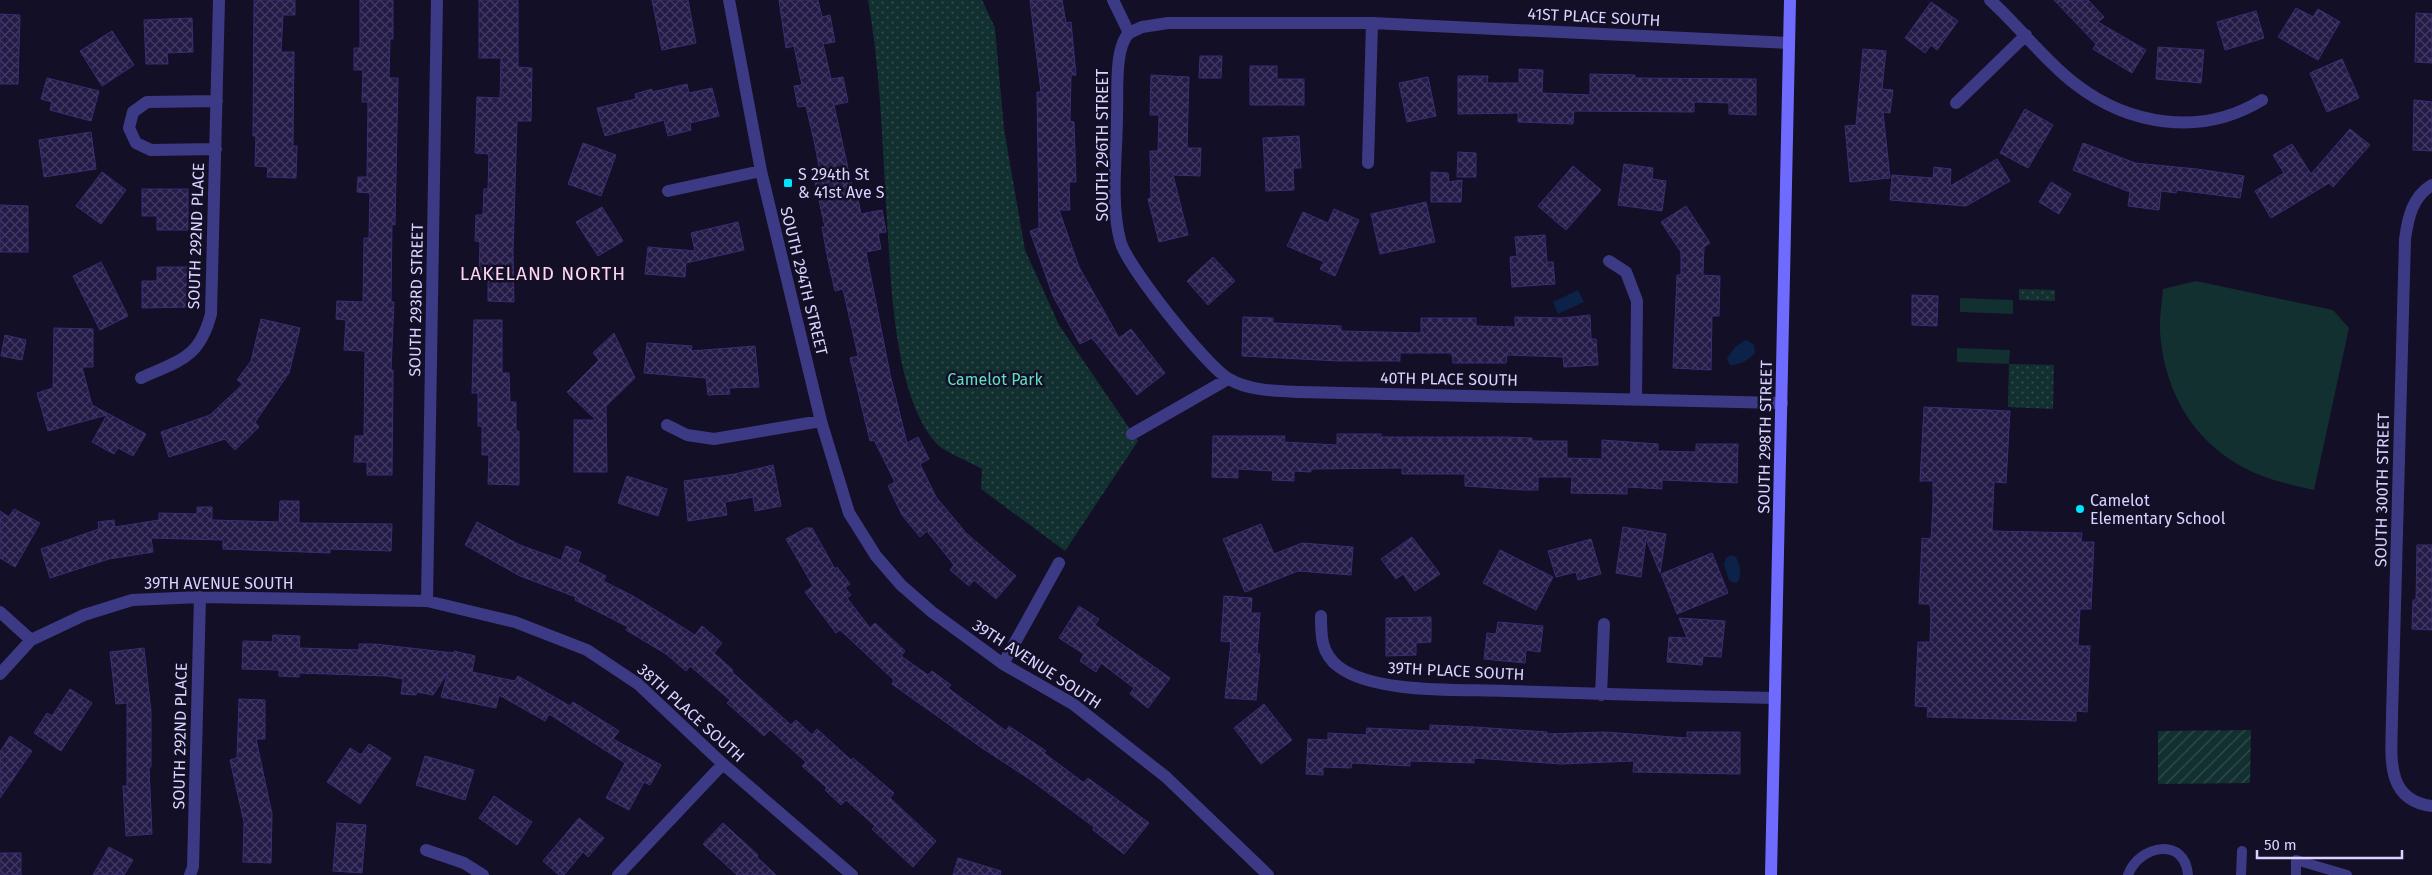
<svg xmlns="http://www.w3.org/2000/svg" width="2432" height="875" font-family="'Fira Sans',sans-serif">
  <defs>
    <pattern id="park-dots" width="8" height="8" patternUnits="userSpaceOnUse" patternTransform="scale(1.25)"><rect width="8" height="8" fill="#12302f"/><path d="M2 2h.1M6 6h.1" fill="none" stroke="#344d4e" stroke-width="1.8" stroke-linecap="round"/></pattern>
    <pattern id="garden-furrows" width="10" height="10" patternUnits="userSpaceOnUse" patternTransform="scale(1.25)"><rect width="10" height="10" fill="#12302f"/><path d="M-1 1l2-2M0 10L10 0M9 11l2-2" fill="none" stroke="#344d4e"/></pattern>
    <pattern id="building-cross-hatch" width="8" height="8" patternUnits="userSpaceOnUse" patternTransform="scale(1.25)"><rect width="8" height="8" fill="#241b47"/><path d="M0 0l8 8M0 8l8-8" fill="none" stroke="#433b63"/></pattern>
  </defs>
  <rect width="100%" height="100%" fill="#130f26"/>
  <path fill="url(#park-dots)" d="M868,0H982L995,28L1004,129L1025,250L1059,325L1138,441L1065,551L981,489L982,469C970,462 944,452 936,443C891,391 891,270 886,204C882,136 880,67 868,0Z
    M2019,289L2055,290V301L2019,300Z
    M2009,364L2054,365L2053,409L2008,407Z"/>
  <path fill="url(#garden-furrows)" d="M2251,730L2250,783L2158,784V731Z"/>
  <path fill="#12302f" d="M2196,281L2333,310L2349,328L2314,490C2301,487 2287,484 2274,480C2204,458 2165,402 2160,332C2159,318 2162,303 2163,289Z
    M1960,298L2013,300V314L1960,312Z
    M1957,348L2010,350L2009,364L1957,362Z"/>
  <path fill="#0c2248" d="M1578,290L1584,302L1558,314L1553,302Z
    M1747,340L1754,345L1755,353C1749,360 1740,365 1730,365L1727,359C1731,351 1739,342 1747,340Z
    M1731,555L1736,557C1740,566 1742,572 1738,582L1734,583L1729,580L1724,565L1726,558Z"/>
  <path fill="url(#building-cross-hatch)" stroke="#3b2d73" d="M254,0H295V15H283L281,52H294L293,146H297L296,178L267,177L268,167L255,166L256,136H253Z
    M360,0H393V39H390L389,78H398L395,225L392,224L391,302H394L391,370H393V381L392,475H367V462H354L355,436H364L365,351L344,350L346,320L336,319L337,301L363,302L364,238H369L370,193L357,192L358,177H367L368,102H362L363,70H354V48H360Z
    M479,0H518V67L532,68L531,121H517L513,251L514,302L488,301V274H479L480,242L475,241L476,215H483L484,189H488L489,154L475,153L477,97L500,98L501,58H479Z
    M652,0H688L696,43L662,50Z
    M779,0H818L822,17L830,15L835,42L823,44L831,79L843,77L848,102L834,105L855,200L858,199L861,214L882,210L886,232L878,233L881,249L866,252L890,374L907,443L918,437L929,459L920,464L936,497L966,533L1016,576L996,599L974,580L969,586L950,570L954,565L927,531L920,537L902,515L888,486L895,482L874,440L870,441L850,358L858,356L843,289L835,291L828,260L822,227H825L813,174L820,173L815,145L806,106L798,107L794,86L802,85L794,46L786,48Z
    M1030,0H1062L1066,23L1071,22L1076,75H1071L1070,121L1074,122L1076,182H1069L1070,210H1059L1079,267L1119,338L1131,329L1165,373L1137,395L1092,338L1080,344L1053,296L1030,231L1039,228L1037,92H1041Z
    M2054,0H2088L2104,17L2098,22L2146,50L2132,73L2093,49L2096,44Z
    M1931,2L1958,21L1937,50L1931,45L1925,53L1905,38Z
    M2296,8L2313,17L2318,9L2340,22L2318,60L2278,37Z
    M2256,11L2264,38L2225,50L2217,22Z
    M2416,13L2432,14V63L2415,62Z
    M0,14L20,15L18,84H0Z
    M192,18L193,52L167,53L168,64H146L144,20Z
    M112,31L134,65L102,86L80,51Z
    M2158,47L2204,50L2201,83L2156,79Z
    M1863,49L1886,51L1882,89L1893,90L1890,113L1883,112L1890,178L1850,182L1845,126L1856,125Z
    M1200,56H1222L1221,78H1199Z
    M2342,59L2359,98L2327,112L2310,73Z
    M1250,66H1277V79H1304V105H1250Z
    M1519,69L1543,70L1542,93L1590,95V74L1635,75V78L1756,79V115L1729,114V103L1694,102V112L1574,111L1573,124L1518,122V113L1458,114V76H1488L1487,83H1519Z
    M1151,75L1189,77L1187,148H1201L1200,176L1173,175L1188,235L1159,242L1148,199L1151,198L1150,151H1158L1159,115H1150Z
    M1428,77L1436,116L1407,122L1399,83Z
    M47,78L99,91L91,121L50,110L52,102L41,99Z
    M687,84L689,93L712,88L719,116L690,123L691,130L668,136L664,120L605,136L597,108L636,99L635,94L652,89V92Z
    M2414,100L2432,102V151L2413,150Z
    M2025,109L2053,125L2028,168L2000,153Z
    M2350,129L2370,145L2333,187L2329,183L2271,218L2255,191L2284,173L2273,155L2292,144L2311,174Z
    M91,132L96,169L44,177L39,140Z
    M1299,136L1301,168H1293L1294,190L1266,191L1263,138Z
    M583,143L616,155L601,196L568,184Z
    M2083,143L2135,163L2197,169L2244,176L2240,198L2177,190L2176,193L2161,191L2159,210L2128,206L2130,192L2073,170Z
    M1458,152L1476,153V177H1457Z
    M1997,159L2010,181L1966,206L1890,200L1892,175L1933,178L1934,167L1951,169L1950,186Z
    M1624,164L1653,168L1652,179L1666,181L1662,211L1618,205Z
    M1573,166L1601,190L1566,230L1538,206Z
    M102,172L126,190L101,224L76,206Z
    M1431,172L1448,173L1449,182L1462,180L1461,202H1431Z
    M2051,182L2071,194L2059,214L2039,202Z
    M142,189H188V230H157V216H142Z
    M1426,202L1435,242L1380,254L1371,214Z
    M0,205L28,206V252H0Z
    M1686,206L1710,243L1704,247L1703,275L1720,276L1719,316H1712L1711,370L1673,368L1677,275H1681V252L1661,222Z
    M602,207L623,241L598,256L576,222Z
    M1334,209L1359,220L1335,276L1320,269L1324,262L1287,246L1303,212L1328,223Z
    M738,222L744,250L686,263L685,277L645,274L648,247L695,251L691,233Z
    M1545,235L1547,262H1553L1555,284L1512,287L1510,257L1517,256L1515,237Z
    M1213,257L1235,281L1208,305L1187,281Z
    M101,262L128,316L100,330L73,276Z
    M157,267H188L189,307L142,308V281H157Z
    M1912,295L1938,296L1937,326L1912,325Z
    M1590,315L1591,339H1596L1598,365L1564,367L1563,357L1507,355L1506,363H1453L1452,353H1400V361H1339L1242,356L1243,317L1273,318V323L1341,326V331L1421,333V318H1476V326L1515,327V317L1562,318Z
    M261,319L300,328L289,373L255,422L259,427L235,450L225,439L169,457L161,432L210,415L243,384L237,380L251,361Z
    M474,320H502V373H509L510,402H516V431H519V485L488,484L489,455H482V426H478V393H472Z
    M54,328L93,329V367H82L92,405L146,434L133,456L118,448L114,454L92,442L107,415L48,431L37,393L53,388Z
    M614,333L635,378L606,406L607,472H574V420H596L567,392L599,360L593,353Z
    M5,335L26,340L22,360L1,356Z
    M647,343L692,346L691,351L755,346L759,387L729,388L730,394L708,395L706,378L644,373Z
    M1924,407L2010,411L2006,483L1994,482L1992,531L2082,533L2081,542H2094L2091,609H2080L2078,646H2090L2087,712L2076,711V721L1927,717L1928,707L1915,706L1918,642H1930L1931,613L1930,604H1919L1922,538L1931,539L1933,504V481H1920Z
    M1337,434H1381V437H1505L1532,438V441H1567V458L1602,459V440L1658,444V451L1696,452V444H1738L1737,483L1662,480V489L1627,487V494L1571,493L1572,477H1538V490H1523L1465,486V474H1402V468L1311,469V472L1294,471V481L1272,480L1273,471L1238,469V478L1212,477L1213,436H1285L1284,442L1337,445Z
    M773,465L781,506L755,511L753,497L725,502L727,515L688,521L684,481L735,474Z
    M627,476L667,489L658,516L618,503Z
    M280,501H299V523L392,524L391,551L330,549V553L223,549V540L151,538L153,552L109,559L50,578L41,549L99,529L98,522L114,520L115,527L159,520V513L197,514V507H212V520L279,522Z
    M14,509L40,523L15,567L0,558V511L9,517Z
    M477,522L520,545L561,560L566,546L581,552L578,562L606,576L603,581L633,596L695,635L702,626L722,643L714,653L733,670L732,672L791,725L796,720L812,735L817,729L851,760L853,758L894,793L890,798L936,841L913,867L872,829L875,826L846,800L841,805L825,790L827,788L802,766L806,762L770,730L764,736L727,703L730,700L690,666L686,671L666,654L626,630L628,627L575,600L576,597L520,576L465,545Z
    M1261,524L1274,554L1302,543L1353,547L1351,575L1298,571L1245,592L1223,539Z
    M1623,527L1666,534L1660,573L1646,539L1641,577L1616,573Z
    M806,528H812L835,569L837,567L850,584L845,588L851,595L847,598L870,628L875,623L905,651L901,656L928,675L932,671L951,685L948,688L1006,731L1009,726L1046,751L1044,753L1084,783L1088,778L1149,823L1124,854L1093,830L1094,827L1028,778L982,748L892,684L894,680L840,630L836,633L805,592L813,586L786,539Z
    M1412,537L1440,574L1415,591L1403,574L1396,579L1381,559Z
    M1591,539L1601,574L1578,580L1576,572L1556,577L1548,551Z
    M2417,545H2432V630L2412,629L2413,600H2416Z
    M1500,550L1553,577L1536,610L1483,583Z
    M1712,553L1728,593L1677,614L1661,574Z
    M1224,596L1252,598L1251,613H1260L1257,654H1260L1256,700L1225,698L1231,642L1221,641Z
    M1079,606L1099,619L1095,625L1170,678L1148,708L1130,694L1134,688L1101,663L1096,672L1080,661L1084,654L1059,638Z
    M1431,617V642L1416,643V655L1386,656V618Z
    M1679,618L1725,621L1721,657L1703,656L1702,665L1667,662L1669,637L1687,638Z
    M1498,622L1543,626L1540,652L1526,650L1525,663L1484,659L1487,633L1496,634Z
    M273,635L300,636L299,648L359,650V644H375L454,653V651L475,656L472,672L515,681L518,676L570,706L573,702L619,731L613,739L661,765L650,785L644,782L629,810L606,798L625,763L549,714L545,721L499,695L496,708L441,697L448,672L433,695L417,692L416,695L401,694L403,679L387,676L299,673V677L279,676V670L242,669L243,641L272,642Z
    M144,648L151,712V767H149L152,834L126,836L123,786H127V703L116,704L110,652Z
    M70,689L92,703L61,751L34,733L47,713L52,716Z
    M239,699L265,700V739H256L272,814L271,863L243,862L244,822L230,760L237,758Z
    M1264,704L1292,740L1261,764L1234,728Z
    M1430,725L1475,727L1547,732V734L1604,732L1687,738V732H1740V774L1633,772L1634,761L1561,764L1474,758V763L1410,761V766L1352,763L1351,768L1323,767V775L1306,774L1308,739L1328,740V733L1366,735L1367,728L1430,731Z
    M10,736L32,751L0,798V752Z
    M369,744L391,758L360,804L327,782L350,748L361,755Z
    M425,756L474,770L465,800L416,785Z
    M494,796L532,822L517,845L479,818Z
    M579,818L604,838L588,857L583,852L564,875H559L543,861Z
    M337,823L366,825L362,873L333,871Z
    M723,823L758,855L757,857L776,875H737L703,844Z
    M109,847L133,860L124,875H93Z
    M0,853H21V875H0Z
    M958,858L1001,871L1000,875H953Z"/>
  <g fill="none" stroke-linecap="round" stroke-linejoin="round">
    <path stroke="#3d3a85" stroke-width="10" d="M2128,875C2139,845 2185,836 2188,875
      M2241,875L2242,851
      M2296,875V860L2347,875"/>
    <path stroke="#3d3a85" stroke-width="12" d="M729,0L761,171L821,421L849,513L876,556L901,585L932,612L1003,664L1073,704L1166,777L1268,875
      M1113,0L1129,33C1114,48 1118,93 1117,114C1117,155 1110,200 1120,240C1125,264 1207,367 1229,379C1249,391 1277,391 1300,392L1782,403
      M1990,0C2019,26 2043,59 2074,83C2129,126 2202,137 2262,100
      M1129,33L1142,27L1168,23H1372L1789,43
      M1956,103L2026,35
      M216,149L151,150L136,143L129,128L133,112L147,102L217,101
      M1368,163L1372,23
      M2432,185C2412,197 2408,218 2405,239L2392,716C2392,753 2383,800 2432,806
      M668,191L761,171
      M1609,261L1626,272L1637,301L1636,398
      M141,378C180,360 199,359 211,314L219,0
      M667,425L687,435L714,439L821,421
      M1132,434L1228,379
      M427,601L437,0
      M0,612L31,640L84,615L132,600L200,597L427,601L515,622L587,650L638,684L723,764L852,875
      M1321,616C1321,636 1321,654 1339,667C1375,694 1461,689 1506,691C1596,694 1685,696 1775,698
      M1003,664L1059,563
      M0,674L31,640
      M1601,695L1604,624
      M426,850L464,863L483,875
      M190,875L193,867L200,597
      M618,875L723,764"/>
    <path stroke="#6f6bff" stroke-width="12" d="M1771,875L1790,0"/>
  </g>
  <g fill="#00e5ff" stroke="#130f26" stroke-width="2">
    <rect x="783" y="178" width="10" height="10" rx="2.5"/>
    <circle cx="2080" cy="509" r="5"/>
  </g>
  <g text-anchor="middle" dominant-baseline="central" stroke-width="5" stroke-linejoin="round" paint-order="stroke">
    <g font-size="16" fill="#d9d4ff" stroke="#130f26">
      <text transform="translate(1594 17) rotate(3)">41ST PLACE SOUTH</text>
      <text transform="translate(1102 145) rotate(-90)">SOUTH 296TH STREET</text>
      <text transform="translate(196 236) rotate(-88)">SOUTH 292ND PLACE</text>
      <text transform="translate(804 281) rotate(76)">SOUTH 294TH STREET</text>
      <text transform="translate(416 300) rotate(-89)">SOUTH 293RD STREET</text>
      <text transform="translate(1449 379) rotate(1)">40TH PLACE SOUTH</text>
      <text transform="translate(1765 437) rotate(-89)">SOUTH 298TH STREET</text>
      <text transform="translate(2382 490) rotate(-89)">SOUTH 300TH STREET</text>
      <text x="219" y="583">39TH AVENUE SOUTH</text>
      <text transform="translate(1037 664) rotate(33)">39TH AVENUE SOUTH</text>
      <text transform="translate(1456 671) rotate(3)">39TH PLACE SOUTH</text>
      <text transform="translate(691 713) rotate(42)">38TH PLACE SOUTH</text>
      <text transform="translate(180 736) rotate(-89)">SOUTH 292ND PLACE</text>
    </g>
    <g font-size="16" fill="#d9d4ff" stroke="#130f26" text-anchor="start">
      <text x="798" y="174">S 294th St<tspan x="798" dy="18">&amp; 41st Ave S</tspan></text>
      <text x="2090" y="500">Camelot<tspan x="2090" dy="18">Elementary School</tspan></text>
    </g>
    <g font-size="16" fill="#5fe0c0" stroke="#130f26">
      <text x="995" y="379">Camelot Park</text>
    </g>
    <g font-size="19" letter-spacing="1" fill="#ffd6f0" stroke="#130f26">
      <text x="543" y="273">LAKELAND NORTH</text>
    </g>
  </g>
  <path d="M2257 850v8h145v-8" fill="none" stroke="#d9d4ff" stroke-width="2.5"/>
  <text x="2264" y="850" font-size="15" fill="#d9d4ff" stroke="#130f26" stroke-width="4" paint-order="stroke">50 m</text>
</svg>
